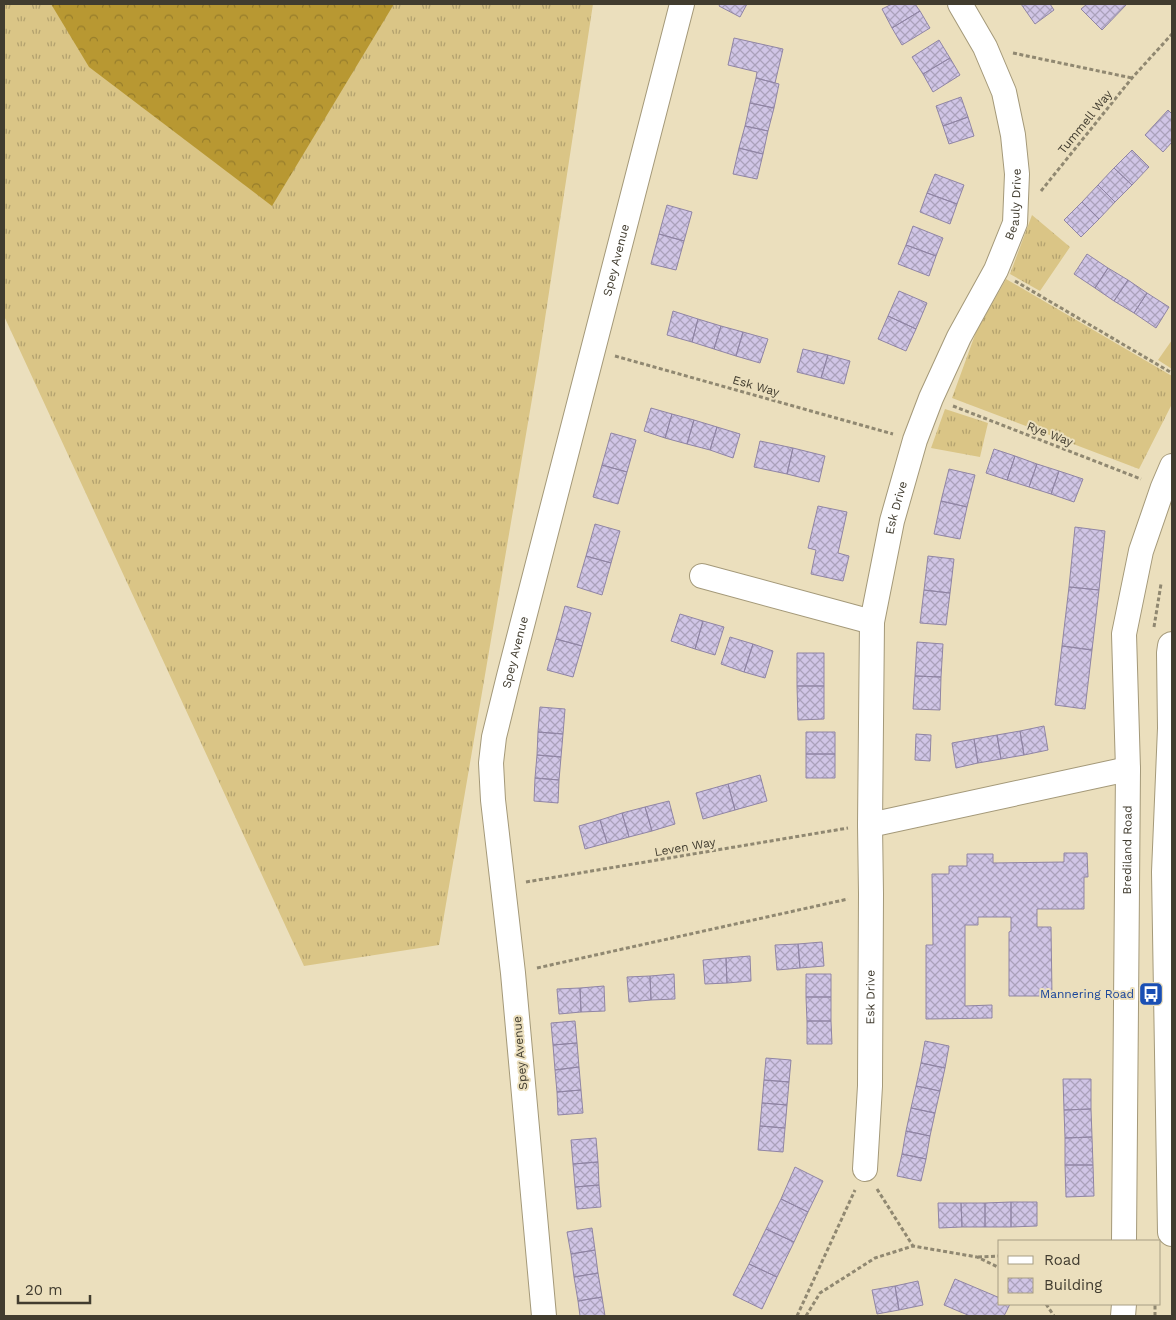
<svg xmlns="http://www.w3.org/2000/svg" width="1176" height="1320" font-family="'Work Sans',sans-serif">
  <defs>
    <pattern id="grass-tufts" width="24" height="20" patternUnits="userSpaceOnUse" patternTransform="scale(1.25)"><rect width="24" height="20" fill="#dac586"/><path d="M3 7l-1-3M5 7V3M7 7l1-3M15 17l-1-3M17 17v-4M19 17l1-3" fill="none" stroke="#b2a16e"/></pattern>
    <pattern id="forest-crowns" width="20" height="18" patternUnits="userSpaceOnUse" patternTransform="scale(1.25)"><rect width="20" height="18" fill="#b89832"/><path d="M2 6a3 3 0 1 1 6 0M12 15a3 3 0 1 1 6 0" fill="none" stroke="#977d2b"/></pattern>
    <pattern id="building-cross-hatch" width="8" height="8" patternUnits="userSpaceOnUse" patternTransform="scale(1.25)"><rect width="8" height="8" fill="#d0c5e6"/><path d="M0 0l8 8M0 8l8-8" fill="none" stroke="#aaa1bb"/></pattern>
  </defs>
  <rect width="100%" height="100%" fill="#ebdfbd"/>
  <path fill="url(#grass-tufts)" d="M4,4H593L539,358L439,945L304,966L4,316Z
    M1032,215L1070,247L1040,291L1010,274Z
    M1006,279L1172,376V404L1139,469L952,398L976,332Z
    M1172,340V369L1158,360Z
    M945,409L988,423L980,457L931,448Z"/>
  <path fill="url(#forest-crowns)" d="M51,4H394L272,206L89,67Z"/>
  <path fill="url(#building-cross-hatch)" stroke="#9085a4" d="M720,4H747L740,17L719,6Z
    M892,4H915L920,11L892,28L882,9Z
    M1021,4H1050L1054,10L1035,24Z
    M1087,4H1127L1102,30L1081,9Z
    M920,11L930,28L902,45L892,28Z
    M734,38L783,49L775,83L756,78L757,72L728,65Z
    M939,40L950,58L923,74L912,57Z
    M950,58L960,75L933,92L923,74Z
    M756,78L779,84L774,108L750,103Z
    M961,97L968,117L943,126L936,106Z
    M750,103L774,108L768,131L745,126Z
    M1168,110L1172,114V142L1163,152L1145,135Z
    M968,117L974,136L949,144L943,126Z
    M745,126L768,131L763,154L739,148Z
    M739,148L763,154L757,179L733,174Z
    M1132,150L1149,167L1132,185L1114,168Z
    M1114,168L1132,185L1115,202L1098,185Z
    M935,174L964,185L957,204L927,193Z
    M1098,185L1115,202L1099,219L1082,202Z
    M927,193L957,204L950,224L920,212Z
    M1082,202L1099,219L1081,237L1064,220Z
    M667,205L692,212L684,241L659,234Z
    M913,226L943,238L936,256L906,245Z
    M659,234L684,241L676,270L651,264Z
    M906,245L936,256L929,276L898,264Z
    M1087,254L1108,268L1095,288L1074,274Z
    M1108,268L1128,280L1114,301L1095,288Z
    M1128,280L1147,293L1134,313L1114,301Z
    M899,291L927,303L916,329L888,316Z
    M1147,293L1169,307L1156,328L1134,313Z
    M673,311L698,319L692,342L667,335Z
    M888,316L916,329L906,351L878,339Z
    M698,319L721,326L714,349L692,342Z
    M721,326L743,332L736,356L714,349Z
    M743,332L768,339L760,363L736,356Z
    M803,349L828,355L821,378L797,372Z
    M828,355L850,361L844,384L821,378Z
    M651,408L672,414L665,438L644,431Z
    M672,414L694,420L687,444L665,438Z
    M694,420L717,427L710,450L687,444Z
    M717,427L740,434L733,458L710,450Z
    M611,433L636,440L627,472L602,465Z
    M760,441L793,448L787,474L754,467Z
    M793,448L825,456L819,482L787,474Z
    M994,449L1015,456L1007,480L986,473Z
    M1015,456L1037,464L1029,487L1007,480Z
    M1037,464L1059,471L1051,494L1029,487Z
    M602,465L627,472L618,504L593,497Z
    M949,469L975,475L967,507L941,501Z
    M1059,471L1083,479L1074,502L1051,494Z
    M941,501L967,507L960,539L934,534Z
    M818,506L847,512L838,553L849,556L843,581L811,574L816,550L808,548Z
    M595,524L620,531L611,563L586,556Z
    M1075,527L1105,531L1099,590L1069,587Z
    M586,556L611,563L602,595L577,587Z
    M928,556L954,559L950,593L924,590Z
    M1069,587L1099,590L1092,650L1062,646Z
    M924,590L950,593L946,625L920,623Z
    M565,606L591,613L582,646L556,639Z
    M680,614L703,621L695,649L671,641Z
    M703,621L724,627L715,655L695,649Z
    M730,637L753,644L744,672L721,664Z
    M556,639L582,646L573,677L547,670Z
    M917,642L943,644L941,677L915,676Z
    M753,644L773,651L765,678L744,672Z
    M1062,646L1092,650L1085,709L1055,705Z
    M797,653H824V686H797Z
    M915,676L941,677L940,710L913,709Z
    M797,686H824V719L798,720Z
    M540,707L565,709L563,734L538,732Z
    M1044,726L1048,750L1024,755L1020,731Z
    M1020,731L1024,755L1001,759L997,735Z
    M538,732L563,734L561,757L537,755Z
    M806,732H835V754H806Z
    M916,734L931,735L930,761L915,760Z
    M997,735L1001,759L978,763L974,739Z
    M974,739L978,763L956,768L952,743Z
    M806,754H835V778H806Z
    M537,755L561,757L559,780L535,778Z
    M760,775L767,801L735,810L728,784Z
    M535,778L559,780L558,803L534,801Z
    M728,784L735,810L703,819L696,793Z
    M669,801L675,824L652,831L645,807Z
    M645,807L652,831L629,837L622,813Z
    M622,813L629,837L607,843L600,820Z
    M600,820L607,843L585,849L579,826Z
    M1064,853H1087L1088,877H1084V909H1037V927H1051L1052,996H1009V932L1011,931V917H978V925H965V1006L992,1005V1018L926,1019V945H933L932,874H949V866H967V854H993V863L1064,862Z
    M822,942L824,966L800,968L798,944Z
    M798,944L800,968L777,970L775,945Z
    M750,956L751,981L727,983L726,958Z
    M726,958L727,983L705,984L703,960Z
    M674,974L675,999L651,1000L650,976Z
    M806,974H831V997H806Z
    M650,976L651,1000L629,1002L627,977Z
    M604,986L605,1011L581,1012L580,988Z
    M580,988L581,1012L559,1014L557,989Z
    M806,997H831V1021H807Z
    M575,1021L577,1043L553,1045L551,1023Z
    M807,1021H831L832,1044H807Z
    M925,1041L949,1046L945,1068L921,1063Z
    M577,1043L579,1067L555,1070L553,1045Z
    M766,1058L791,1060L789,1082L764,1080Z
    M921,1063L945,1068L940,1091L916,1086Z
    M579,1067L581,1090L557,1092L555,1070Z
    M1063,1079H1091V1109L1064,1110Z
    M764,1080L789,1082L787,1105L762,1103Z
    M916,1086L940,1091L935,1113L911,1108Z
    M581,1090L583,1113L558,1115L557,1092Z
    M762,1103L787,1105L785,1128L760,1126Z
    M911,1108L935,1113L930,1136L906,1131Z
    M1091,1109L1092,1137L1065,1138L1064,1110Z
    M760,1126L785,1128L783,1152L758,1150Z
    M906,1131L930,1136L926,1159L902,1154Z
    M1092,1137L1093,1165H1065V1138Z
    M596,1138L598,1162L573,1164L571,1140Z
    M902,1154L926,1159L921,1181L897,1176Z
    M598,1162L599,1185L575,1187L573,1164Z
    M1065,1165H1093L1094,1196L1066,1197Z
    M795,1167L823,1181L808,1212L781,1199Z
    M599,1185L601,1207L577,1209L575,1187Z
    M781,1199L808,1212L794,1242L766,1229Z
    M1011,1202V1227H985V1203Z
    M1011,1202H1037V1226L1011,1227Z
    M938,1203H961L962,1227L939,1228Z
    M961,1203H985V1227H962Z
    M592,1228L595,1250L571,1254L567,1232Z
    M766,1229L794,1242L777,1277L749,1264Z
    M595,1250L598,1273L574,1277L571,1254Z
    M749,1264L777,1277L762,1309L733,1295Z
    M598,1273L602,1297L578,1301L574,1277Z
    M955,1279L1000,1298V1304H1010L1004,1316H970L944,1305Z
    M918,1281L923,1305L899,1310L895,1286Z
    M895,1286L899,1310L877,1314L872,1290Z
    M602,1297L605,1316H580L578,1301Z"/>
  <g fill="none" stroke-linecap="round" stroke-linejoin="round">
    <defs>
      <g id="minor">
        <path d="M702,576L872,622"/>
        <path d="M870,825L1128,769"/>
        <path id="s1" d="M865,1169L870,1086L871,894L870,825L872,622L892,521L915,440L931,398L959,337L996,270L1015,223L1017,174L1013,135L1004,92L985,47L960,4"/>
        <path id="s2" d="M1124,1241L1128,769L1124,634L1141,551L1163,487L1172,466"/>
        <path id="s3" d="M544,1316L513,973L493,800L491,763L494,737L509,676L682,4"/>
        <path d="M1123,1316L1124,1304"/>
      </g>
      <path id="tertiary" d="M1172,646L1171,653L1172,728L1166,872L1172,1232"/>
    </defs>
    <use href="#minor" stroke="#a49979" stroke-width="26"/>
    <use href="#tertiary" stroke="#a49979" stroke-width="30"/>
    <path stroke="#908871" stroke-width="3" stroke-dasharray="4 2.5" stroke-linecap="butt" d="M1013,53L1132,78
      M1041,191L1132,78L1172,34
      M1015,281L1172,373
      M615,356L893,434
      M953,406L1141,479
      M1154,627L1161,584
      M526,882L848,828
      M537,968L848,899
      M877,1189L913,1246
      M978,1257L1000,1256
      M1046,1304L1054,1316
      M797,1316L855,1190
      M806,1316L820,1293L875,1258L913,1246L977,1257L1000,1268
      M1155,1316V1304"/>
    <use href="#minor" stroke="#fff" stroke-width="24"/>
    <use href="#tertiary" stroke="#fff" stroke-width="28"/>
  </g>
  <defs>
    <symbol id="bus-square" viewBox="-11 -11 22 22"><rect x="-9" y="-9" width="18" height="18" rx="4" fill="#1a4fb4" stroke="#ebdfbd"/><path d="M-5-6H5V4H4V6H2V4H-2V6H-4V4H-5ZM-3.5-4V0h7V-4ZM-3.5 1.2v1.5H-2V1.2ZM2 1.2v1.5H3.5V1.2Z" fill="#fff"/></symbol>
  </defs>
  <g fill-rule="evenodd">
    <use href="#bus-square" x="1137" y="980" width="28" height="28"/>
  </g>
  <g text-anchor="middle" dominant-baseline="central" stroke-width="4" stroke-linejoin="round" paint-order="stroke">
    <g font-size="12" fill="#413c2f" stroke="#ebdfbd">
      <text transform="translate(1085 122) rotate(-51)">Tummell Way</text>
      <text stroke="none"><textPath href="#s1" startOffset="992">Beauly Drive</textPath></text>
      <text stroke="none"><textPath href="#s3" startOffset="1074">Spey Avenue</textPath></text>
      <text transform="translate(756 386) rotate(16)">Esk Way</text>
      <text transform="translate(1050 434) rotate(21)">Rye Way</text>
      <text stroke="none"><textPath href="#s1" startOffset="664">Esk Drive</textPath></text>
      <text stroke="none"><textPath href="#s3" startOffset="669">Spey Avenue</textPath></text>
      <text transform="translate(685 847) rotate(-10)">Leven Way</text>
      <text stroke="none"><textPath href="#s2" startOffset="391">Brediland Road</textPath></text>
      <text stroke="none"><textPath href="#s1" startOffset="172">Esk Drive</textPath></text>
      <text transform="translate(520 1053) rotate(-95)">Spey Avenue</text>
    </g>
    <g font-size="12" fill="#164399" stroke="#ebdfbd" text-anchor="end">
      <text x="1134" y="994">Mannering Road</text>
    </g>
  </g>
  <rect width="1176" height="1320" fill="none" stroke="#413c2f" stroke-width="10"/>
  <rect x="998" y="1240" width="162" height="65" fill="#ebdfbd" stroke="#a79e84"/>
  <rect x="1008" y="1256" width="25" height="8" fill="#ffffff" stroke="#a79e84"/>
  <text x="1044" y="1265" font-size="15" fill="#413c2f">Road</text>
  <rect x="1008" y="1278" width="25" height="15" fill="url(#building-cross-hatch)" stroke="#a79e84"/>
  <text x="1044" y="1290" font-size="15" fill="#413c2f">Building</text>
  <path d="M18 1295v8h72v-8" fill="none" stroke="#413c2f" stroke-width="2.5"/>
  <text x="25" y="1295" font-size="15" fill="#413c2f" stroke="#ebdfbd" stroke-width="4" paint-order="stroke">20 m</text>
</svg>
